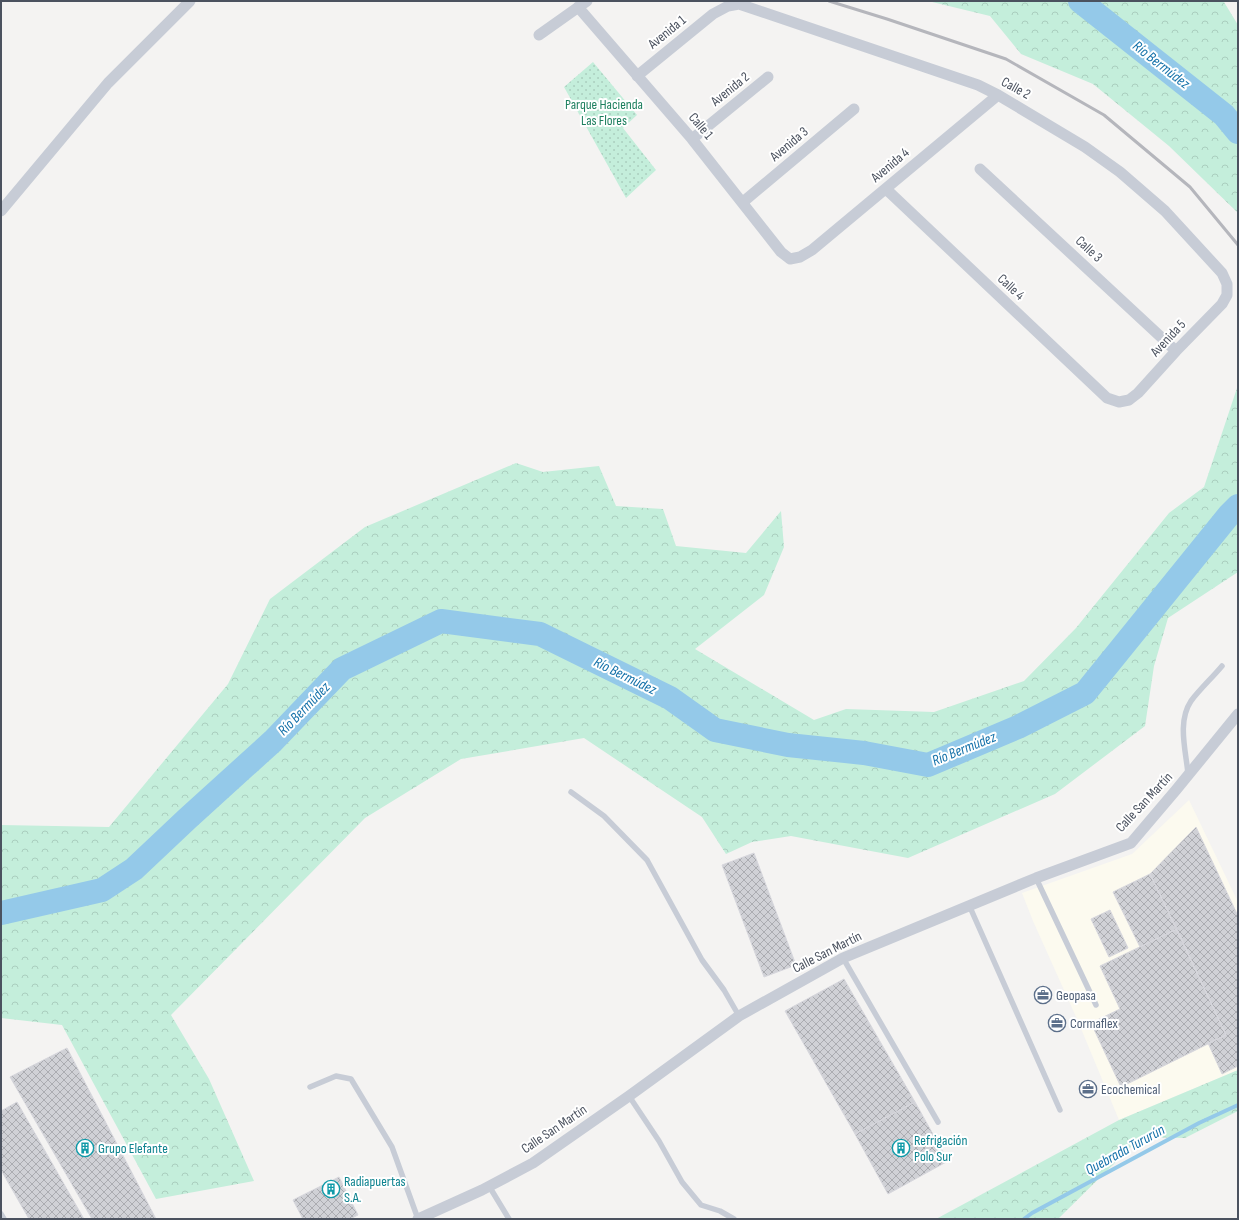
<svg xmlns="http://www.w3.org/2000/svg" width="1239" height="1220" font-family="'Sofia Sans Condensed',sans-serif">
  <defs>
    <pattern id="green-dots" width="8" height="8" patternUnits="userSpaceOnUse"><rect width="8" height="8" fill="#c4eedb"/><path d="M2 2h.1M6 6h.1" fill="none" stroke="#aacebe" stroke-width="1.8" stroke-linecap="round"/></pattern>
    <pattern id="forest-crowns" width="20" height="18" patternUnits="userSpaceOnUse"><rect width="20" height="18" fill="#c4eedb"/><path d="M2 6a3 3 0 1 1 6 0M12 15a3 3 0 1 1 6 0" fill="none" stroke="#aacebe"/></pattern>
    <pattern id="building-cross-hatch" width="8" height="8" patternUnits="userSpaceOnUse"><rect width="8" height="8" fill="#d0d1d6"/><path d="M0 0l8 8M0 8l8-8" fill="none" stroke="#abacb1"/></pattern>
  </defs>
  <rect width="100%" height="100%" fill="#f4f3f2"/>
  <path fill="#fcfaef" d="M1189,800L1238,902V1070L1119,1120L1077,1019L1033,921L1022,893L1132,854Z"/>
  <path fill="url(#green-dots)" d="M593,62L637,115L623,128L656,170L626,198L564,87Z"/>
  <path fill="url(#forest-crowns)" d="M928,1H1221L1224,2L1238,25V213L1169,146L1093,84L1021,54L990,16Z
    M1238,385V572L1168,618L1154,666L1145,726L1055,794L908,858L791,836L752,842L726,854L702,817L584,738L461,759L365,818L171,1015L209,1079L254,1181L156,1199L62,1025L1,1018V825L109,827L228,684L270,599L365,527L516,463L543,472L599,466L616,506L663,509L676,546L746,553L781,511L784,547L764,595L695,649L814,720L846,709L934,712L1024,681L1076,628L1169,513L1204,487Z
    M1238,1070V1111L1185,1138L1141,1137L1058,1219H936L1119,1120Z"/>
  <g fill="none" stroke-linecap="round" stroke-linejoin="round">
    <path stroke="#94c9e9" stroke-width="4" d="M1024,1219L1032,1213L1199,1123L1238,1105"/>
    <path stroke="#94c9e9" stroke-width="24" d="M1080,1L1224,115L1238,132
      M1,913L102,890L134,869L187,819L273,741L342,669L441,621L540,634L670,698L715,730L788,745L864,753L928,765L1018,727L1085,693L1229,515L1238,506"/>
  </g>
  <path fill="url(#building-cross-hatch)" stroke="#d7d7dd" d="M1196,827L1238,916V1066L1222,1074L1208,1043L1226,1035L1150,874Z
    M754,853L796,965L764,977L722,865Z
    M1150,874L1177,929L1140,947L1113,892Z
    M1110,910L1128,948L1109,957L1091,919Z
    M1177,929L1226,1035L1121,1087L1091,1023L1120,1009L1100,966Z
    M844,979L915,1102L855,1134L785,1011Z
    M67,1048L156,1219H92L10,1077Z
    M17,1102L84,1219H29L1,1170V1111Z
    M915,1102L948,1161L888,1194L855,1134Z
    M339,1177L358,1215L350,1219H303L293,1200Z"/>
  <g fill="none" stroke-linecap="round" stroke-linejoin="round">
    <path stroke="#c7ccd6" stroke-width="5.5" d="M1188,774C1186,751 1177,722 1191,701C1200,689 1212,678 1222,666
      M571,792L604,816L647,860L702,960L724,990L739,1016
      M1036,878L1096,1005
      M969,905L1060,1110
      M843,958L938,1122
      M310,1087L336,1076L351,1079L392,1147L418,1219
      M629,1096L659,1141L682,1182L701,1205L720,1211L734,1219
      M489,1186L509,1219
      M1,1214L4,1219"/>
    <path stroke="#c7ccd6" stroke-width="11" d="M578,7L692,139L781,252L790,259L800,257L812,250L998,95
      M539,35L587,1
      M637,76L713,14L728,6L739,4L978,85L998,95L1085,147L1120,172L1165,211L1222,273L1227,284V295L1222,304L1176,351L1138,393L1129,400L1119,402L1107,398L886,189
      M692,139L768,77
      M980,169L1176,351
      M743,202L854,109
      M1,211L108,83L190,1
      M418,1219L482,1190L533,1163L629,1096L739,1016L843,958L1036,878L1131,843L1176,790L1238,714"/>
    <path stroke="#b5b6bc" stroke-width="3" d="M829,1L887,19L1006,59L1104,115L1190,187L1238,245"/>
  </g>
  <defs>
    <symbol id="office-ring" viewBox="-11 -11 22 22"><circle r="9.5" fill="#fff" stroke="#5c6f8a" stroke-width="1.5"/><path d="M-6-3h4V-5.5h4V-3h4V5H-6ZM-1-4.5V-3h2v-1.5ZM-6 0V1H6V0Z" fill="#5c6f8a"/></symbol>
    <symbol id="building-ring" viewBox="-11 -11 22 22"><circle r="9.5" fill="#fff" stroke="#0f9aa8" stroke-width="1.5"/><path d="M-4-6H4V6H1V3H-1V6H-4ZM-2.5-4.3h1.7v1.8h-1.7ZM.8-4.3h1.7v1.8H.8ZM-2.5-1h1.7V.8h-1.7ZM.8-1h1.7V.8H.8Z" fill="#0f9aa8"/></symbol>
  </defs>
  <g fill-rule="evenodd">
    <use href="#office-ring" x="1033" y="985" width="20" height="20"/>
    <use href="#office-ring" x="1047" y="1013" width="20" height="20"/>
    <use href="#office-ring" x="1078" y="1079" width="20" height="20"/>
    <use href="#building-ring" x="75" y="1138" width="20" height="20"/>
    <use href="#building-ring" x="891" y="1138" width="20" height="20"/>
    <use href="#building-ring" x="321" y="1179" width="20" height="20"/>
  </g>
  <g text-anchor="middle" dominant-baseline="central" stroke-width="4" stroke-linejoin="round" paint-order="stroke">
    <g font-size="14" fill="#4b525f" stroke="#fff">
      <text transform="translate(667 32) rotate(-39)">Avenida 1</text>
      <text transform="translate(1016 88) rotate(29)">Calle 2</text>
      <text transform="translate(730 89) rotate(-39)">Avenida 2</text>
      <text transform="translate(701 126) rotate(50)">Calle 1</text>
      <text transform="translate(789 144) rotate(-40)">Avenida 3</text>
      <text transform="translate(890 165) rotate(-40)">Avenida 4</text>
      <text transform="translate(1089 249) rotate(43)">Calle 3</text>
      <text transform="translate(1011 287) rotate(43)">Calle 4</text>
      <text transform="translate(1168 338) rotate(-47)">Avenida 5</text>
      <text transform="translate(1144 802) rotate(-47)">Calle San Martín</text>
      <text transform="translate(827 952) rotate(-27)">Calle San Martín</text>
      <text transform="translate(554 1129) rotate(-34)">Calle San Martín</text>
    </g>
    <g font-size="14" fill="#1d7f5e" stroke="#fff">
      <text x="604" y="104">Parque Hacienda<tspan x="604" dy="16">Las Flores</tspan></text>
    </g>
    <g font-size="14" fill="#4e5e75" stroke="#fff" text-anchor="start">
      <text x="1056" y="995">Geopasa</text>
      <text x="1070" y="1023">Cormaflex</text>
      <text x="1101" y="1089">Ecochemical</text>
    </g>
    <g font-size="14" fill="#0d838f" stroke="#fff" text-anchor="start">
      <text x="914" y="1140">Refrigación<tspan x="914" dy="16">Polo Sur</tspan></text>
      <text x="98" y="1148">Grupo Elefante</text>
      <text x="344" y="1181">Radiapuertas<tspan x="344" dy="16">S.A.</tspan></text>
    </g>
    <g font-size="15" font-style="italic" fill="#1471a9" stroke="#fff">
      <text transform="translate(1161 65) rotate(38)">Río Bermúdez</text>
      <text transform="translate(625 676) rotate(26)">Río Bermúdez</text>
      <text transform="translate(304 709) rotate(-46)">Río Bermúdez</text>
      <text transform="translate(964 749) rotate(-22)">Río Bermúdez</text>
      <text transform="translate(1125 1150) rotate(-29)">Quebrada Tururún</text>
    </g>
  </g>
  <rect width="1239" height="1220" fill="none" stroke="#4b525f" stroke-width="4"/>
</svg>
